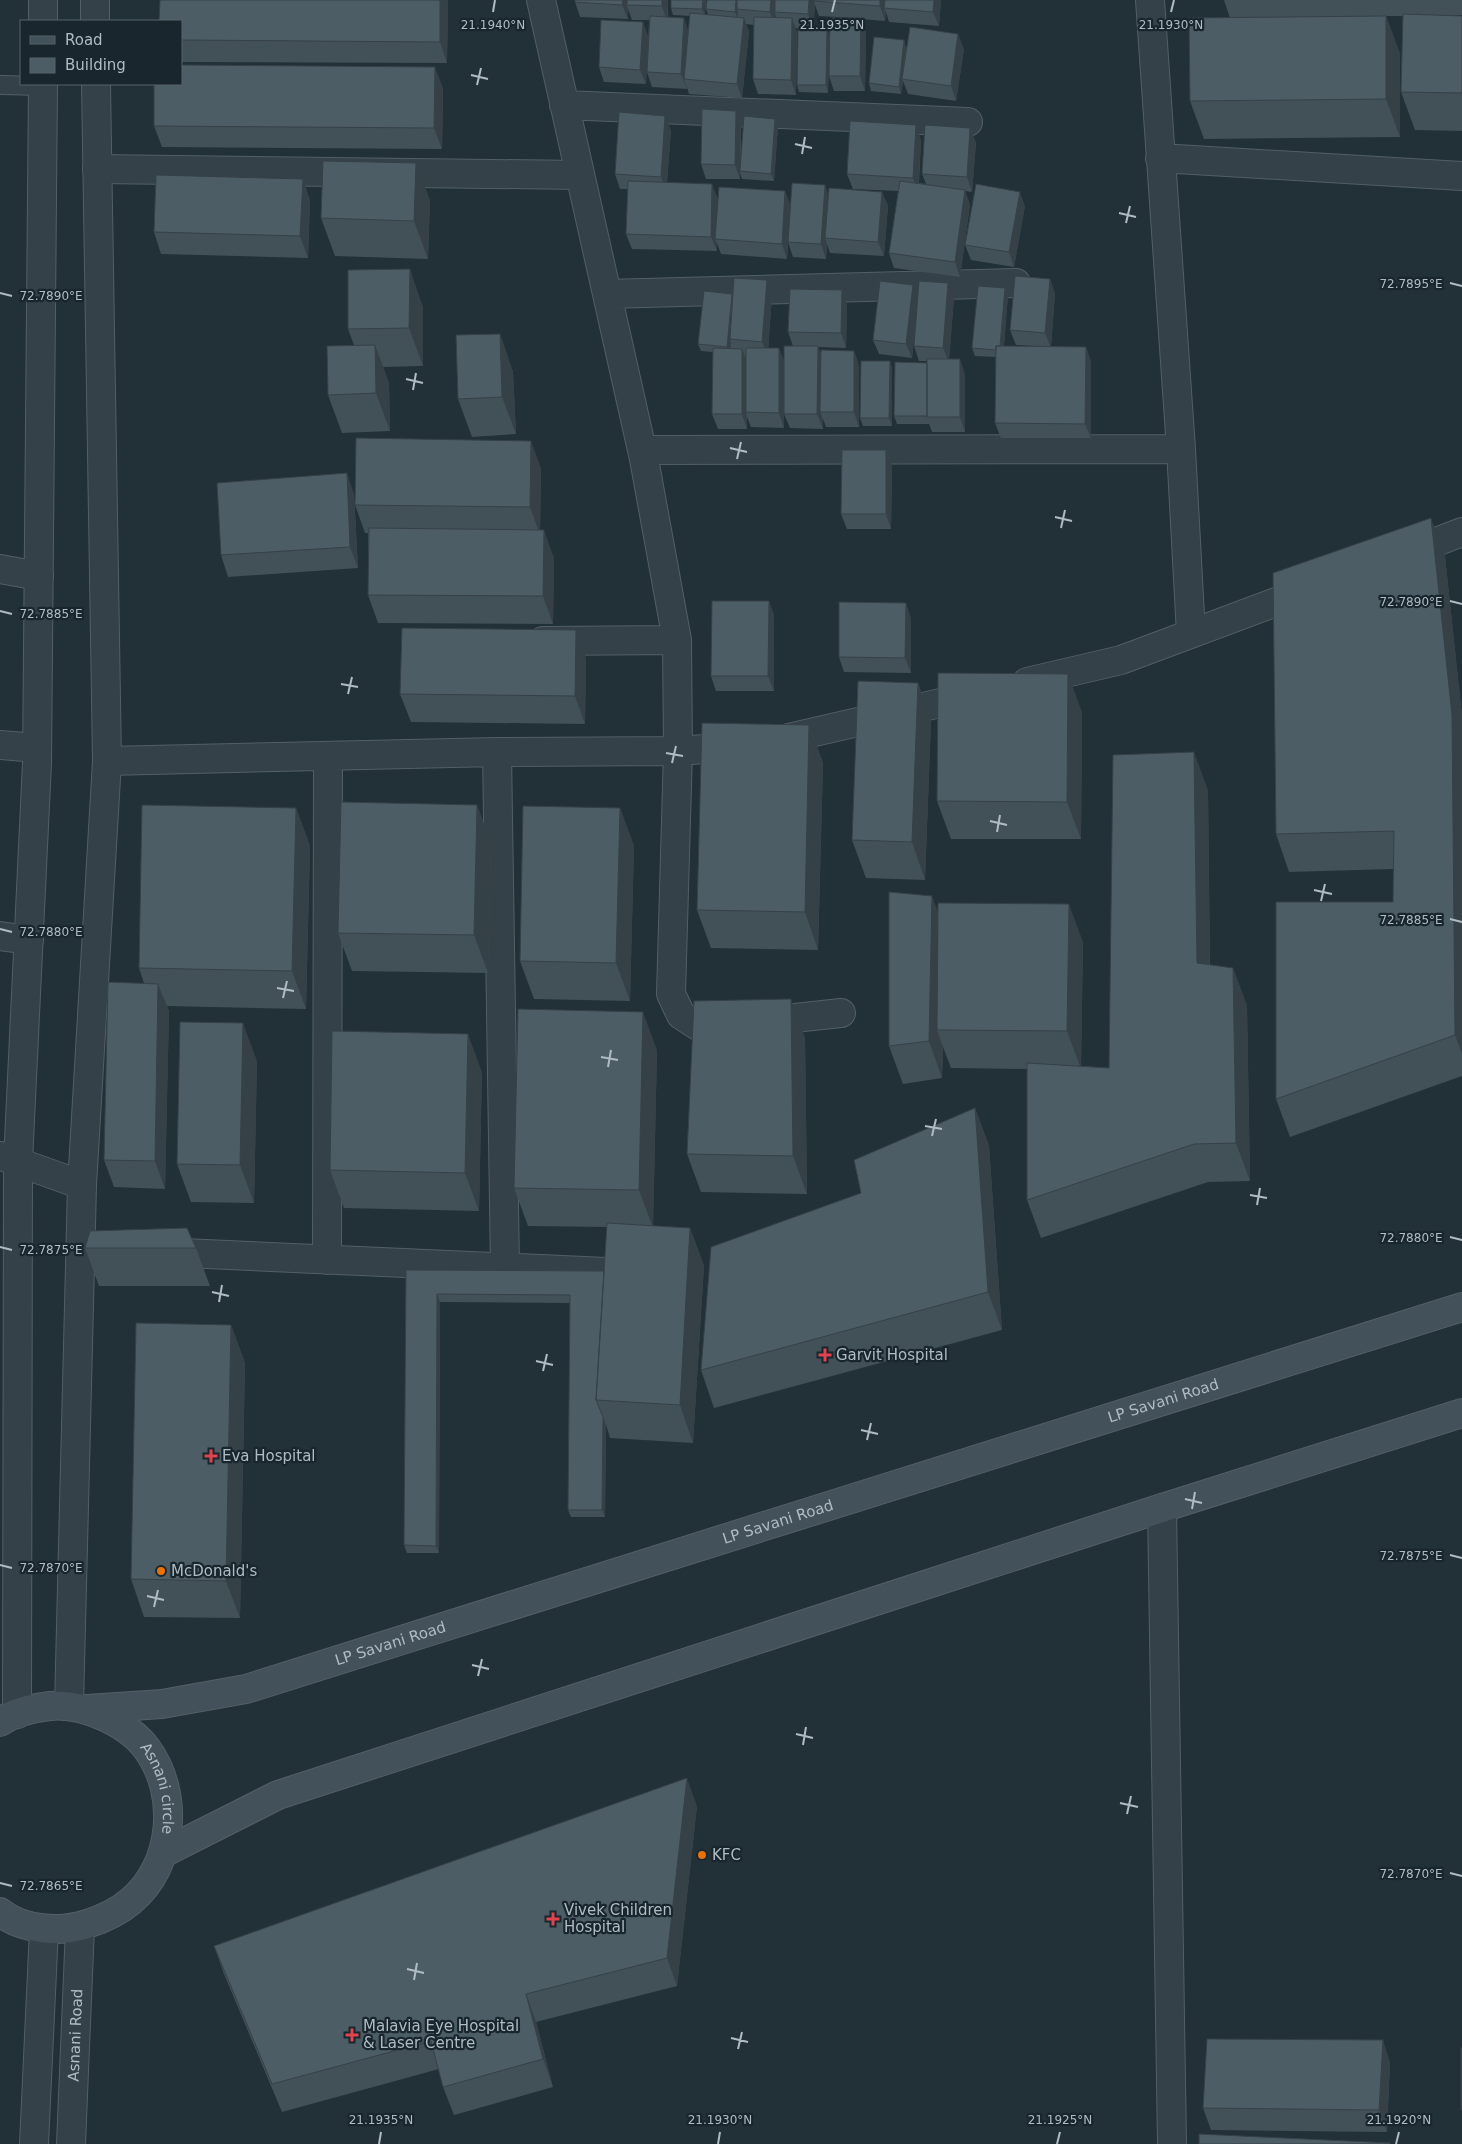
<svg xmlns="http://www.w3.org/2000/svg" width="1462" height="2144" font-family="'DejaVu Sans',sans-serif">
  <rect width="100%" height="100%" fill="#223037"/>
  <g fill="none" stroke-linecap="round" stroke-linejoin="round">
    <defs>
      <path id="service" d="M0,85L43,86"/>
      <path id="minor" d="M541,0L644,459L677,640L678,751L671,994L681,1015L701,1028L841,1013
        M1150,0L1181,449L1191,634
        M564,105L968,122
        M1160,158L1462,176
        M97,169L580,175
        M607,294L1016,283
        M642,450L1181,449
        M1405,554L1462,532
        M0,569L39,576
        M543,641L677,640
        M1027,682L1121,660L1308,590
        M0,745L37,748
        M497,752L505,1268
        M107,761L497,752L678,751L758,745L975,695
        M0,936L29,940
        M161,1252L606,1272
        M327,1260L328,756
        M1162,1508L1172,2144"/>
      <g id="tertiary">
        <path d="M95,0V21"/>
        <path d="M43,21V0"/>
        <path d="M1,1156L82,1185"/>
        <path d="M69,1706L82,1185L107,761L96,84"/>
        <path d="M17,1714L18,1162L37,763L43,84"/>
        <path d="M34,2144L44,1929"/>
        <path id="s1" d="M71,2144L80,1927"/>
      </g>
      <g id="secondary">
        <path id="s2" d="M87,1709L162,1704L246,1689L1462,1307"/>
        <path id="s3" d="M0,1722C14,1712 33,1708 50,1706C70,1704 87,1709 105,1717C120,1724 137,1735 147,1749C180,1794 174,1865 131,1901C118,1912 103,1919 87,1924C61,1933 22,1930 0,1912"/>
        <path d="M163,1853L278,1795L1162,1508L1462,1413"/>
      </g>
    </defs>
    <use href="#service" stroke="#535f66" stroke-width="20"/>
    <use href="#minor" stroke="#535f66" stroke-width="30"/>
    <use href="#tertiary" stroke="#535f66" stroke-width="30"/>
    <use href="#secondary" stroke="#535f66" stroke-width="30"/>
    <use href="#service" stroke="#354148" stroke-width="18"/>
    <use href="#minor" stroke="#354148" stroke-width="28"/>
    <use href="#tertiary" stroke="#354148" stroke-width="28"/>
    <use href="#secondary" stroke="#43515b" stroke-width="28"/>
  </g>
  <path fill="#425058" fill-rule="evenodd" d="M440,0H447L448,2L447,63L181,62V21Z
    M575,0H668V17L689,31L690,16L673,15L671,8V0H706L705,14H708L706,9L707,0H941L939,26L889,22L886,12L885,21L861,19L866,33L865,91H834L829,76V60L828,93L799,92L797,85L807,29L795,28L797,33L796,95L758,94L753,79L754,25L746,24L749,32L742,98L689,94L687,87V89L652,87L647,72L649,20H632L628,9V19L580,17L575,2ZM815,5L819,16L855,18L829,36L813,29Z
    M1224,0H1462V15H1436L1462,16V131L1415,130L1401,92L1403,16H1386L1400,54V137L1204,139L1190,101L1230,18Z
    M643,22L648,37L646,84L604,82L599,67Z
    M904,40L906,48L964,49L956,101L908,94L903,81L901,94L871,91L869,83Z
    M443,88L442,149L162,147L154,126Z
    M736,111L741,126V160L775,119L778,126L774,181L742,179L740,173V179H706L701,164Z
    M970,128L976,143L972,192L965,191L970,205L960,277L894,268L889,253L898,191L853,189L847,174L921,140L919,183L926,184L922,174Z
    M671,130L667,183L718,199L717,211L790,205L825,185L828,195L882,192L888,206L884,256L830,253L827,244L826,259L793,257L788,242L787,259L721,254L717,243V251L632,249L626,234L628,189H620L615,174Z
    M416,163L430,201L428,259L335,256L321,218Z
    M303,179L310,201L308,258L161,254L154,232Z
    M1025,206L1014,267L971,260L965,245Z
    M1050,279L1055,294L1051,346L1086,347L1091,362V438H1001L995,423L996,357L975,356L972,348L1008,295L1004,346H1033L1016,345L1010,330Z
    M732,294L772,295L768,348H779L784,362L793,346L788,332L847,305L846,348L818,347L821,355L854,351L859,366V427H826L823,419V429L790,428L784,414V428L751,427L747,417V429H718L712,414L713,352L701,351L698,344Z
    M918,297H954L949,359L965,374V432H932L929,424H897L894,416L927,363V361H919L914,346L915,328L912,358L879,354L873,340Z
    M423,307V366L383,367L389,383L390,431L342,433L328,395L354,345L348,329Z
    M500,334L513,372L516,434L472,437L458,399Z
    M890,361L892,369V426H863L860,418Z
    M886,450L892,465L891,529H847L841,514Z
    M541,468L540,530L554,558L553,624L378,623L368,595V533H365L355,505Z
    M354,494L358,568L228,577L221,555Z
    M1445,556L1462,716V1076L1290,1137L1276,1099L1393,902V869L1289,872L1276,834Z
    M769,601L774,616V691H716L711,676Z
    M911,618V673L844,672L839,657Z
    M586,658L585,724L411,722L400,694Z
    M918,683L931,721L925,880L866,878L852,840Z
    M1082,712L1081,839H951L937,801Z
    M809,725L823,763L818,950L711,948L697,910Z
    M1208,790L1210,965L1233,968L1247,1006L1250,1181L1208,1182L1041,1238L1027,1200V1069L951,1068L943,1047L942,1078L903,1084L889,1046L938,912L1083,942L1081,1066L1109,1068Z
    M477,805L491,843L488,973L352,971L338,933Z
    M296,808L310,846L306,1009L167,1006L169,1011L165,1189L114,1187L104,1160L144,983L139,968Z
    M620,808L634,846L630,1001L534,999L520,961Z
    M805,1037L807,1194L701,1192L687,1154Z
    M657,1050L653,1226L690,1228L704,1266L693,1443L610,1438L606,1425L605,1517H571L568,1510L570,1303L440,1302L439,1553H407L404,1545L406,1270L604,1271L607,1227L528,1226L514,1188Z
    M257,1061L254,1203L191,1202L177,1164Z
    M482,1072L479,1211L344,1208L330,1170Z
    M975,1108L989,1146L1002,1330L714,1408L701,1370L861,1193Z
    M85,1248H196L210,1286H99Z
    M231,1325L245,1363L240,1618L144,1617L131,1579Z
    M697,1806L677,1986L536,2022L553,2087L454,2115L443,2087L439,2069L282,2112L224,1974L214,1946Z
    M1390,2062L1387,2132L1211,2130L1203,2108Z"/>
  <path fill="#364147" d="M440,0H447L448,2L447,63L440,42Z
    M623,0H629L627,5L628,9V19L622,5Z
    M662,0H668L667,21L662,6Z
    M703,0H706L705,16L702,9Z
    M736,0H739L737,9L738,12V19L735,12Z
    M771,0H778L775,12L776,16L775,27L770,12Z
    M809,0H815L814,1L815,5L813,29L808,14Z
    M880,0H886L884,8L886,12L885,21L880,6Z
    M934,0H941L939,26L933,12Z
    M1386,16L1400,54V137L1386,99Z
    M684,18L689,33L684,79L687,89L681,74Z
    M744,18L749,32L742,98L737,84Z
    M792,18L797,33L796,95L791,80Z
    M861,18L866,33L865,91L860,76Z
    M643,22L648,37L646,84L640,70Z
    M827,29L830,36L828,93L826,85Z
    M958,34L964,49L956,101L951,86Z
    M904,40L906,48L902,79L903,81L901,94L899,87Z
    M435,67L443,88L442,149L434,128Z
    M736,111L741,126L740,171V179L735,165Z
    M665,116L671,130L666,192L661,177Z
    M775,119L778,126L774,181L771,174Z
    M916,125L921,140L918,193L913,178Z
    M970,128L976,143L972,192L967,177Z
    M416,163L430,201L428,259L414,221Z
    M303,179L310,201L308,258L300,236Z
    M712,184L718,199L717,240L715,239L717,243V251L711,237Z
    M825,185L830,200L825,238L827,244L826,259L821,244Z
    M965,190L970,205L960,277L955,262Z
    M785,191L791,206L787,259L782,244Z
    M882,192L888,206L884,256L878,242Z
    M1020,192L1025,206L1014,267L1009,252Z
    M410,269L423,307V366L409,328Z
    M1050,279L1055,294L1051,348L1045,333Z
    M767,280L772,295L768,356L762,342Z
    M948,283L954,297L949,363L943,348Z
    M913,285L919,300L912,358L906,344Z
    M1005,288L1008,295L1003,358L1000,350Z
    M842,290L847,305L846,348L841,333Z
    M732,294L730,339L731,343L730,354L727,347Z
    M500,334L513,372L516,434L502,397Z
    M375,345L389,383L390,431L376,393Z
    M818,346L824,361L820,412L823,419V429L817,414Z
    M1086,347L1091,362V438L1085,424Z
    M779,348L785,363L784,428L779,413Z
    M742,349L748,364L746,412L747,417V429L742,414Z
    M854,351L859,366V427L854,412Z
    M960,359L965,374V432L960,417Z
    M890,361L892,369V426L889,418Z
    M531,441L541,468L540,535L530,507Z
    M886,450L892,465L891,529L886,514Z
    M347,473L354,494L358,568L350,547Z
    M1431,518L1445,556L1462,716V1054L1455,1035Z
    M544,530L554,558L553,624L543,596Z
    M769,601L774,616V691L768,676Z
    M906,603L911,618V673L905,658Z
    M576,630L586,658L585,724L575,696Z
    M1068,674L1082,712L1081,839L1067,802Z
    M918,683L931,721L925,880L912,842Z
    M809,725L823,763L818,950L805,912Z
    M1194,752L1208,790L1210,1001L1197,963Z
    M477,805L491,843L488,973L474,935Z
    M296,808L310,846L306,1009L292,971Z
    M620,808L634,846L630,1001L616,963Z
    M932,896L946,934L937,1030L943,1047L942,1078L929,1041Z
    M1069,904L1083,942L1081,1069L1067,1031Z
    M1233,968L1247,1006L1250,1181L1236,1143Z
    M158,984L169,1011L165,1189L155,1161Z
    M791,999L805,1037L807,1194L793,1156Z
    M643,1012L657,1050L653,1228L639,1190Z
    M243,1023L257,1061L254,1203L240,1165Z
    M468,1034L482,1072L479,1211L465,1173Z
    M975,1108L989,1146L1002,1330L988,1292Z
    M690,1228L704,1266L693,1443L680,1405Z
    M437,1294L440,1302L439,1553L436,1546Z
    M231,1325L245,1363L240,1618L226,1581Z
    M603,1417L606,1425L605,1517L602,1510Z
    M687,1778L697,1806L677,1986L667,1958Z
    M526,1994L536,2022L553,2087L543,2059Z
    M1383,2040L1390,2062L1387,2132L1379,2110Z"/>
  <path fill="#4d5d66" stroke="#364147" d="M160,0H440V42L181,40V21H159Z
    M575,0H623L622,5L575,2Z
    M627,0H662V6L627,5Z
    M671,0H703L702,9L671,8Z
    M707,0H736L735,12L706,9Z
    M737,0H771L770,12L737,9Z
    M775,0H809L808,14L775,12Z
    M814,0H880V6L814,1Z
    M885,0H934L933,12L884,8Z
    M690,13L744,18L737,84L684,79Z
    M1403,14L1462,16V93L1401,92Z
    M650,16L684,18L681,74L647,72Z
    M1386,16V99L1190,101L1189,18Z
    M754,17L792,18L791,80L753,79Z
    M830,18H861L860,76H829Z
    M601,20L643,22L640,70L599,67Z
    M910,27L958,34L951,86L902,79Z
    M798,28L827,29L826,85H797Z
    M874,37L904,40L899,87L869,83Z
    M181,65L435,67L434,128L154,126V84H181Z
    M702,109L736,111L735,165L701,164Z
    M619,112L665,116L661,177L615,174Z
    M744,116L775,119L771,174L740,171Z
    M850,121L916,125L913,178L847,174Z
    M925,125L970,128L967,177L922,174Z
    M323,161L416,163L414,221L321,218Z
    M156,175L303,179L300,236L154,232Z
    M628,181L712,184L711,237L626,234Z
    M900,181L965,190L955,262L889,253Z
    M792,183L825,185L821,244L788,242Z
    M976,184L1020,192L1009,252L965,245Z
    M719,187L785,191L782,244L715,239Z
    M829,188L882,192L878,242L825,238Z
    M410,269L409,328L348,329V270Z
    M1015,276L1050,279L1045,333L1010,330Z
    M734,278L767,280L762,342L730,339Z
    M880,281L913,285L906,344L873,340Z
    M919,281L948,283L943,348L914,346Z
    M978,286L1005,288L1000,346H996V350L972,348Z
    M790,289L842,290L841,333L788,332Z
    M704,291L732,294L727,347L698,344Z
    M500,334L502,397L458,399L456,335Z
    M375,345L376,393L328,395L327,346Z
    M784,346H818L817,414H784Z
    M996,346L1086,347L1085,424L995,423Z
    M713,348L742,349V414H712Z
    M746,348H779V413L746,412Z
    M821,350L854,351V412H820Z
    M927,359H960V417H927Z
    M861,361H890L889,418H860Z
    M895,362L927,363V416H894Z
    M356,438L531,441L530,507L355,505Z
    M842,450H886V514H841Z
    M347,473L350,547L221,555L217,483Z
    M1431,518L1452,715L1455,1035L1276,1099V902H1393L1394,831L1276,834L1273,573Z
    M369,528L544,530L543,596L368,595Z
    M712,601H769L768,676H711Z
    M839,602L906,603L905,658L839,657Z
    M402,628L576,630L575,696L400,694Z
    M938,673L1068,674L1067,802L937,801Z
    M858,681L918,683L912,842L852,840Z
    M702,723L809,725L805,912L697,910Z
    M1194,752L1197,963L1233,968L1236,1143L1194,1144L1027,1200V1063L1109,1068L1113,755Z
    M341,802L477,805L474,935L338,933Z
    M142,805L296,808L292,971L139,968Z
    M523,806L620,808L616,963L520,961Z
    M889,892L932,896L929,1041L889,1046Z
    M938,903L1069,904L1067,1031L937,1030Z
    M108,982L158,984L155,1161L104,1160Z
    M791,999L793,1156L687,1154L694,1001Z
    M518,1009L643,1012L639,1190L514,1188Z
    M180,1022L243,1023L240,1165L177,1164Z
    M332,1031L468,1034L465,1173L330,1170Z
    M975,1108L988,1292L701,1370L711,1247L861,1193L854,1160Z
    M607,1223L690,1228L680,1405L596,1400Z
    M187,1228L196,1248H85L90,1231Z
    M406,1270L604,1271L596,1400L603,1417L602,1510H568L570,1295L437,1294L436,1546L404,1545Z
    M136,1323L231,1325L226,1581L131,1579Z
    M687,1778L667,1958L526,1994L543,2059L443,2087L431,2041L272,2084L214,1946Z
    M1207,2039L1383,2040L1379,2110L1203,2108Z
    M1461,2048H1462V2110H1461Z
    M1199,2134L1390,2143V2144H1199Z"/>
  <path fill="none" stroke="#b0bcc4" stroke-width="2" d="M493,12L495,0M832,12L835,0M1171,12L1174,0M471,75L488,79M477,85L481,68M795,144L812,148M802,154L805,137M1119,213L1136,217M1126,223L1130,206M1450,283L1462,286M0,293L12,296M406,379L423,383M413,390L416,373M730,448L747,452M737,459L741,442M1055,517L1072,521M1061,528L1065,510M1450,601L1462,604M0,611L12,614M341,684L358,687M348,694L352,677M666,753L683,756M672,763L676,746M990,821L1007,825M997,832L1000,815M1314,890L1332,894M1321,901L1325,884M1450,919L1462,922M0,929L12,932M277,988L294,991M283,998L287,981M601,1057L618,1060M608,1067L611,1050M925,1126L942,1129M932,1136L936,1119M1250,1195L1267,1198M1257,1205L1260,1188M1450,1237L1462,1240M0,1247L12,1250M212,1292L229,1296M219,1302L222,1285M536,1361L553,1365M543,1371L547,1354M861,1430L878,1434M867,1440L871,1423M1185,1499L1202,1503M1192,1509L1195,1492M1450,1555L1462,1558M0,1565L12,1568M147,1596L164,1600M154,1607L158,1590M472,1665L489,1669M478,1676L482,1659M796,1734L813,1738M803,1745L806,1727M1120,1803L1138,1807M1127,1814L1131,1796M1450,1873L1462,1876M0,1883L12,1886M407,1969L424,1973M414,1980L417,1963M731,2038L748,2042M738,2049L742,2032M379,2144L381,2132M718,2144L720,2132M1057,2144L1060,2132M1396,2144L1399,2132"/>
  <g fill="#e0444e" stroke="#1a262d" stroke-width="2">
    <path d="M822.5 1347.5h5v5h5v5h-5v5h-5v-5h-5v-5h5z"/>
    <path d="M208.5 1448.5h5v5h5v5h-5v5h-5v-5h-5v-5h5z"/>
    <path d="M550.5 1911.5h5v5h5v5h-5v5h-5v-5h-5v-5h5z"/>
    <path d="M349.5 2027.5h5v5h5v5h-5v5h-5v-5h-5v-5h5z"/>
  </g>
  <g fill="#e8710a" stroke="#1a262d" stroke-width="2">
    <circle cx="161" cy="1571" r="5"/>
    <circle cx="702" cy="1855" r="5"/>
  </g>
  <g text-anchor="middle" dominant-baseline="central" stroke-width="4.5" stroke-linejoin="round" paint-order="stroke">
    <g font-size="15" fill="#b0bcc4" stroke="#1a262d" text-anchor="start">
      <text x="836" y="1355">Garvit Hospital</text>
      <text x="222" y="1456">Eva Hospital</text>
      <text x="171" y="1571">McDonald's</text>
      <text x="712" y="1855">KFC</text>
      <text x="564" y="1910">Vivek Children<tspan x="564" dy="17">Hospital</tspan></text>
      <text x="363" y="2026">Malavia Eye Hospital<tspan x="363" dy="17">&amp; Laser Centre</tspan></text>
    </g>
    <g font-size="15" fill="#b0bcc4" stroke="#1a262d">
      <text stroke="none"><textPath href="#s2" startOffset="1122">LP Savani Road</textPath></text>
      <text stroke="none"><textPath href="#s2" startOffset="718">LP Savani Road</textPath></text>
      <text stroke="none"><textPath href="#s2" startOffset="312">LP Savani Road</textPath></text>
      <text stroke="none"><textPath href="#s3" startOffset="205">Asnani circle</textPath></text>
      <text stroke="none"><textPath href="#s1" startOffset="109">Asnani Road</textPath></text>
    </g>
  </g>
  <g font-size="12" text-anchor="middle" fill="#b0bcc4" stroke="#1a262d" stroke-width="4.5" stroke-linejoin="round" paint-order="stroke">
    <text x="493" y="29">21.1940°N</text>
    <text x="832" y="29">21.1935°N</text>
    <text x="1171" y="29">21.1930°N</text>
    <text x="1411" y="288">72.7895°E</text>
    <text x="51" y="300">72.7890°E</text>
    <text x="1411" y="606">72.7890°E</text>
    <text x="51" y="618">72.7885°E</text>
    <text x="1411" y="924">72.7885°E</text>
    <text x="51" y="936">72.7880°E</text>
    <text x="1411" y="1242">72.7880°E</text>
    <text x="51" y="1254">72.7875°E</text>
    <text x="1411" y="1560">72.7875°E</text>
    <text x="51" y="1572">72.7870°E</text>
    <text x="1411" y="1878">72.7870°E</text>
    <text x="51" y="1890">72.7865°E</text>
    <text x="381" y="2124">21.1935°N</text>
    <text x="720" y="2124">21.1930°N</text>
    <text x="1060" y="2124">21.1925°N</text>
    <text x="1399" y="2124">21.1920°N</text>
  </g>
  <rect x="20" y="20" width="162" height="65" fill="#1a262d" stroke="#566269"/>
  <rect x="30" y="36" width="25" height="8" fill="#43515b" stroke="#566269"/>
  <text x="65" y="45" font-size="15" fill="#b0bcc4">Road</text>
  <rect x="30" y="58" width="25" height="15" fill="#4d5d66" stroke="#566269"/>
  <text x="65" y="70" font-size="15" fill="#b0bcc4">Building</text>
</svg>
